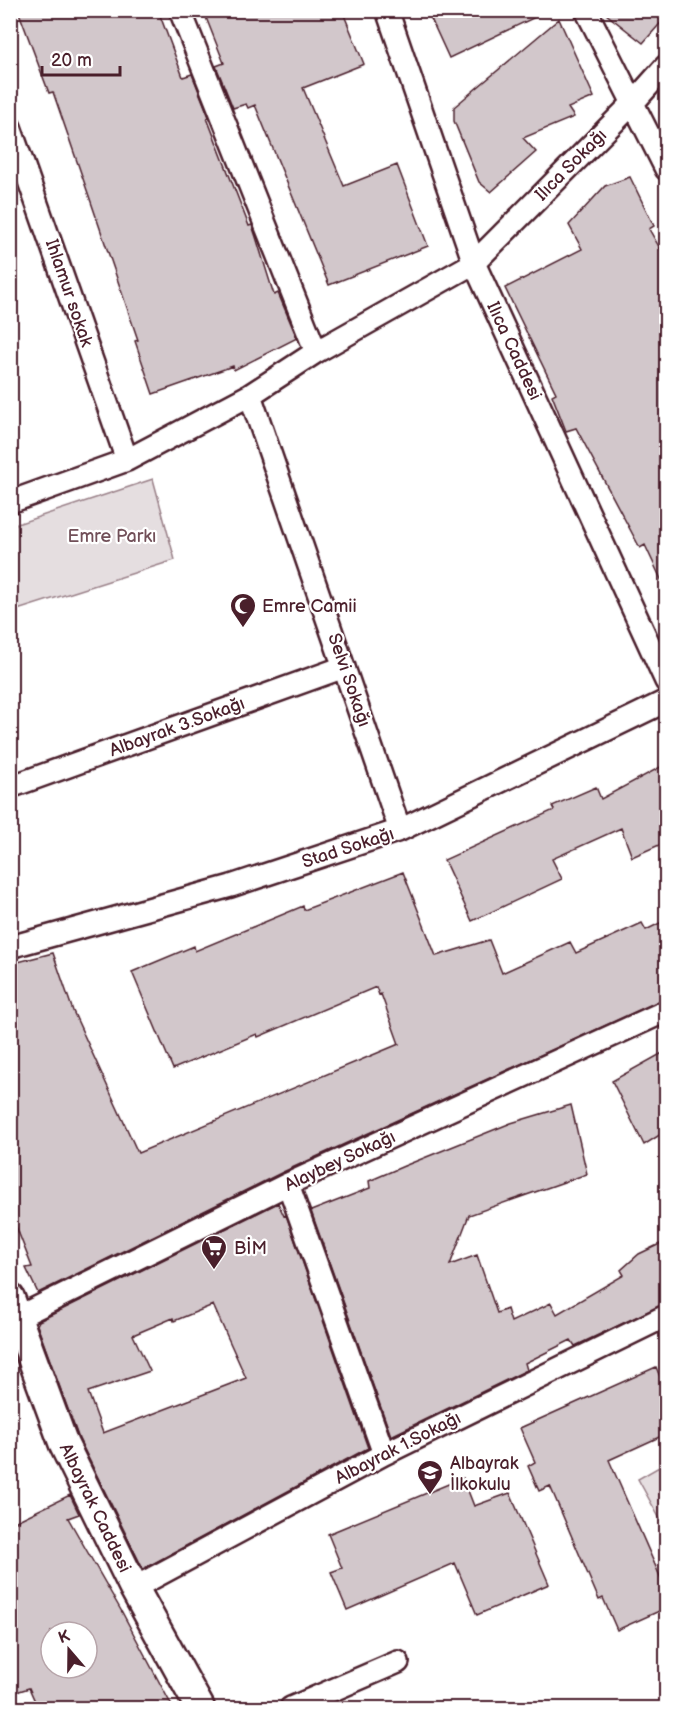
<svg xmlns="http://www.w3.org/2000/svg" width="677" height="1719" font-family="'Balsamiq Sans',sans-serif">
  <rect width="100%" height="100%" fill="#fff"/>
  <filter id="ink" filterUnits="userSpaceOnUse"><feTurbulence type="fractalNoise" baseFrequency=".0167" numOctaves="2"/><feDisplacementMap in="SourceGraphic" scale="12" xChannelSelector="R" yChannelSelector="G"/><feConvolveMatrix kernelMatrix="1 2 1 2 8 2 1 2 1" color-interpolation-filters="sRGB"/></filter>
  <g filter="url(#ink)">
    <path fill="#e5dee0" stroke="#987e86" stroke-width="1.5" d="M153,479L175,560L11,612V526Z
      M666,1463V1530L638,1479Z"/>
    <path fill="#d2c7cb" stroke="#4a1f2b" stroke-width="1.5" fill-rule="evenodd" d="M18,10H158L183,77L192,74L209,117L207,118L249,226L252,225L256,237L274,295L278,293L297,338L234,370L233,366L153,394L135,341L138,340L90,199L53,92L49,93Z
      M217,10H342L364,64L303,88L344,186L397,165L428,246L329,285L255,105L248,108L246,104L233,108L216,66L224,63L205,15Z
      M427,10H550L449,58Z
      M601,10H666V17L643,43Z
      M559,19L594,97L568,108L574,117L523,138L536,152L491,192L479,182L454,121V107Z
      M630,177L654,226L649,229L666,259V590L645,545L640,548L576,428L566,431L552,395L556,393L505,288L582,249L569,225L605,186Z
      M666,764V842L632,857L621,828L552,859L562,879L472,921L444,860L554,810L552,806L596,787L601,799Z
      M403,872L436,956L489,940L502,973L570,942L576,953L642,923L646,930L666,920V998L283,1172L38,1293L26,1268L32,1267L10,1211V964L53,953L73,1011L138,1153L399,1044L381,994L379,995L376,987L258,1037L257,1034L173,1069L132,972L194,946L195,951L303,906L304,910Z
      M666,1051V1131L644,1145L612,1081Z
      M571,1105L587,1174L469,1215L450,1265L477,1255L497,1313L507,1309L511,1322L551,1303L557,1314L624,1275L621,1270L639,1254L666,1241V1303L575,1346L571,1340L525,1363L527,1370L391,1436L311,1211L370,1188L369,1181L404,1166L511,1123Z
      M278,1203L284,1216L286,1215L368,1448L143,1569L79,1439L37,1325L39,1321ZM213,1305L246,1378L103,1433L88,1392L150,1371L133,1335L173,1318L174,1321Z
      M656,1367L666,1391V1434L609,1460L666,1590V1608L617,1630L603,1598L599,1600L550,1486L539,1491L528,1466L535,1462L520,1428Z
      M463,1478L474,1506L510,1493L549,1584L477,1615L455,1563L347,1610L331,1572L342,1568L328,1534Z
      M70,1495L79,1514L68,1518L122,1612L173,1708H38L29,1688L10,1694V1524ZM51,1632H87V1668H51Z"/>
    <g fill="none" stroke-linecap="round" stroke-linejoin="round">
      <defs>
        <path id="street" d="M180,10L316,352
          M387,10L474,263L666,681
          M586,10L666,169
          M10,127L127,460
          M250,395L400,830
          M10,502L127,460L250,395L316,352L474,263L633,103L666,66
          M10,787L344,667
          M10,947L231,886L400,830L666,701
          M288,1184L384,1454
          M10,1321L288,1184L666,1011
          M134,1588L384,1454L666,1316
          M291,1708L398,1662"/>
        <path id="secondary" d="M10,1298L64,1445L134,1588L200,1708"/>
      </defs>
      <use href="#street" stroke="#4a1f2b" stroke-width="26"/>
      <use href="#secondary" stroke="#4a1f2b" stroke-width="33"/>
      <use href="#street" stroke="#fff" stroke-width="21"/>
      <use href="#secondary" stroke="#fff" stroke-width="28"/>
    </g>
  </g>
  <defs>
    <symbol id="mosque-pin" viewBox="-11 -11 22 30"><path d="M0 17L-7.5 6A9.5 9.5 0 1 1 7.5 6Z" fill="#4a1f2b" stroke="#fff"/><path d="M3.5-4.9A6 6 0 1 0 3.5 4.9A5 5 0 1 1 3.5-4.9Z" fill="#fff"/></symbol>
    <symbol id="supermarket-pin" viewBox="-11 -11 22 30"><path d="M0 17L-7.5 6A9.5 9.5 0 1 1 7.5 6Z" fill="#4a1f2b" stroke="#fff"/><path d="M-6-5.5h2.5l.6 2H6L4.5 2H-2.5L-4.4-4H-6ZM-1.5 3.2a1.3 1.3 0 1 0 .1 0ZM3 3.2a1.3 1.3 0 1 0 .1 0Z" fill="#fff"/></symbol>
    <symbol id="school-pin" viewBox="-11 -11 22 30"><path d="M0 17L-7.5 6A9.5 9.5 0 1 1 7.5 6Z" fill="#4a1f2b" stroke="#fff"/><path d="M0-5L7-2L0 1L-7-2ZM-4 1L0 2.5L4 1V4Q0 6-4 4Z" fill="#fff"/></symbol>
  </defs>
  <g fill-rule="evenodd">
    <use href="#mosque-pin" x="228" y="591" width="30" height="40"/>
    <use href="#supermarket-pin" x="199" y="1233" width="30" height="40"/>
    <use href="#school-pin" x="415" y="1458" width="30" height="40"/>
  </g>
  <g text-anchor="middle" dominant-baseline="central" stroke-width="4.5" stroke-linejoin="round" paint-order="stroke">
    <g font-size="18" fill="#4a1f2b" stroke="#fff">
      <text transform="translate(571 165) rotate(-45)">Ilıca Sokağı</text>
      <text transform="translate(69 293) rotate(71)">Ihlamur sokak</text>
      <text transform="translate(514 351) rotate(65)">Ilıca Caddesi</text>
      <text transform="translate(349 680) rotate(71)">Selvi Sokağı</text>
      <text transform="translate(177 727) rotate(-20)">Albayrak 3.Sokağı</text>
      <text transform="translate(348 848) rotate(-18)">Stad Sokağı</text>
      <text transform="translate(340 1161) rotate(-25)">Alaybey Sokağı</text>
      <text transform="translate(398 1448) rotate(-27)">Albayrak 1.Sokağı</text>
      <text transform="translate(95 1508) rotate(64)">Albayrak Caddesi</text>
    </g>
    <g font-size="18" fill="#714f58" stroke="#fff">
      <text x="112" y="536">Emre Parkı</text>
    </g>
    <g font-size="18" fill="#4a1f2b" stroke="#fff" text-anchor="start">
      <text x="262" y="606">Emre Camii</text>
      <text x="234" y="1248">BİM</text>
      <text x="450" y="1463">Albayrak<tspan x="450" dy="21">İlkokulu</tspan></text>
    </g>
  </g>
  <rect width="677" height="1719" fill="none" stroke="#fff" stroke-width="36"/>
  <rect x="18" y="18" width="641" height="1683" fill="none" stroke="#4a1f2b" stroke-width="2" filter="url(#ink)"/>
  <g transform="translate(69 1650) rotate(340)"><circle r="28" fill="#ffffff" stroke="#b7a5aa" stroke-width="1.5"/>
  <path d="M0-4.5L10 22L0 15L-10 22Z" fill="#4a1f2b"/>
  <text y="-9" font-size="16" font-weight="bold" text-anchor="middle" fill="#4a1f2b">K</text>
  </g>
  <path d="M42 66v9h78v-9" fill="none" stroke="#4a1f2b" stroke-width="3"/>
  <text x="51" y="66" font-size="18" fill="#4a1f2b" stroke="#ffffff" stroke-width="4.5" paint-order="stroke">20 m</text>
</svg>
